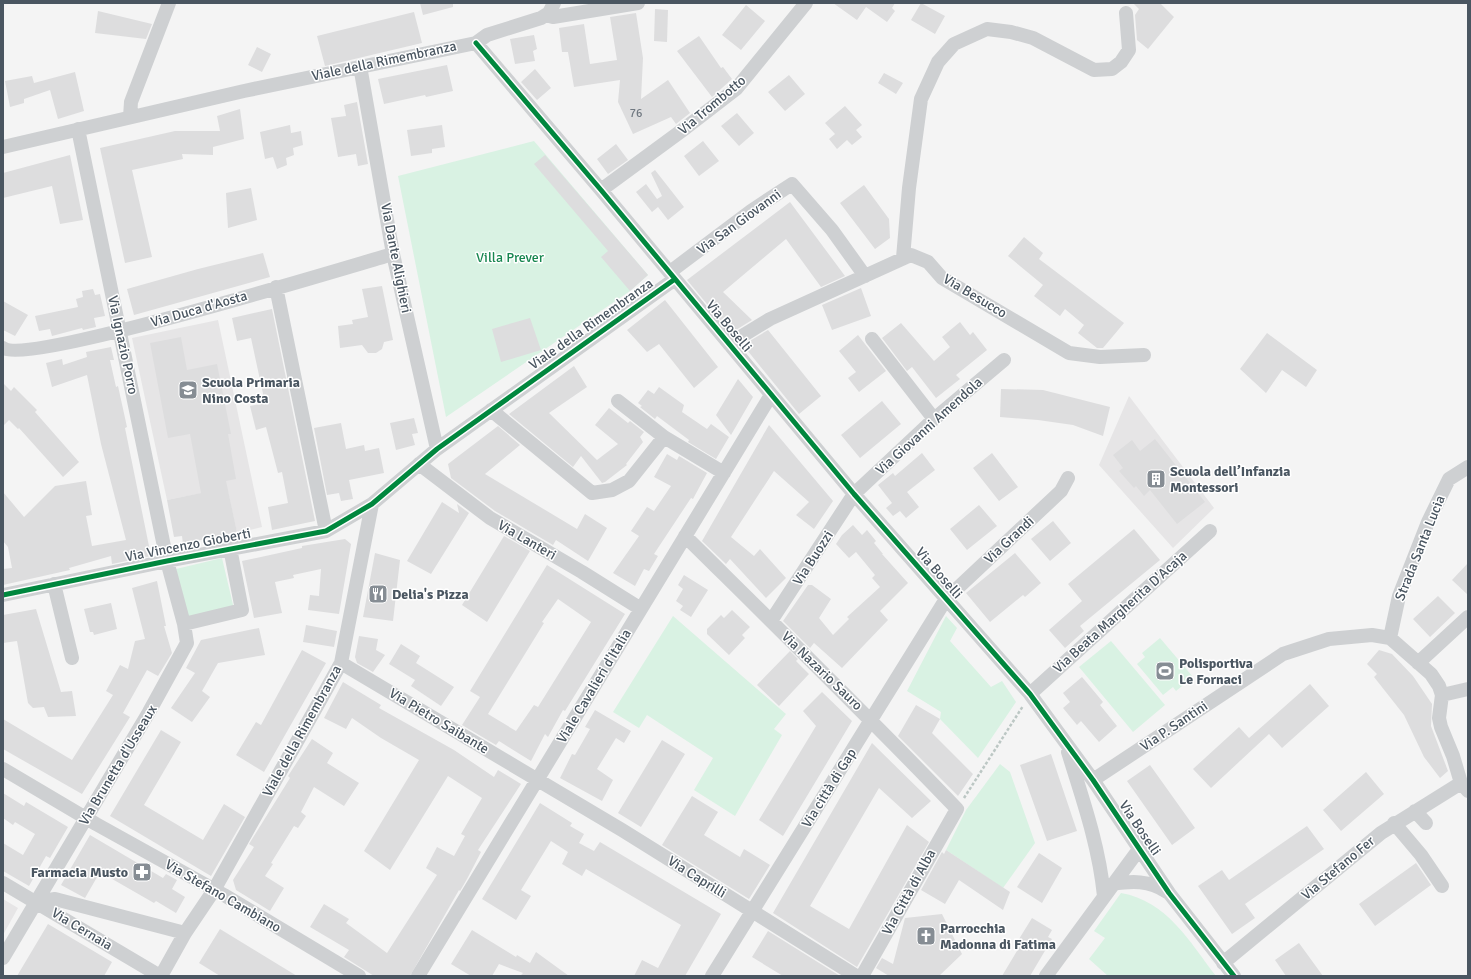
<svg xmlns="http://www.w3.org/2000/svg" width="1471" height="979" font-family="Signika,sans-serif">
  <rect width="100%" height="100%" fill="#f4f4f4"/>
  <path fill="#e6e5e6" d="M218,320L262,527L237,533L228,492L218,490L167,500L132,338Z
    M1129,396L1214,508L1173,548L1099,465Z
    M3,899L18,908L3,935Z"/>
  <path fill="#d9f2e3" d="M534,141L648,275L630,291L446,417L398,176Z
    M222,558L234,609L188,619L176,569Z
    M673,616L786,714L774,729L782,735L735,816L694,790L713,758L647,715L639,728L613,712Z
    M946,616L957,628L950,641L991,687L1002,681L1016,702L978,758L940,719L941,712L907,691Z
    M1160,638L1193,677L1176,691L1173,687L1163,695L1137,664L1145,657L1142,653Z
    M1111,641L1165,705L1133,732L1079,667Z
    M1000,764L1010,772L1035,843L1003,888L946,850L966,810Z
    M1121,893C1167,901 1189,941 1216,976H1108L1089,959L1105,938L1094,931Z"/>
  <path fill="#ddddde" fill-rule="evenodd" d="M420,3H453V7L423,15Z
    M833,3H895L892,8L895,11L887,22L866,7L857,20Z
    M921,3L945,16L935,34L911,20Z
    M1133,3H1160L1174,17L1148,49L1137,40L1135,15L1139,9Z
    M746,5L765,21L741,50L722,35Z
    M655,9L668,10L667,42L654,41Z
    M98,11L152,24L146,39L95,33Z
    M414,12L422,43L325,66L317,36Z
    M636,13L643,58L641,99L668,80L690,113L676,124L671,117L633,134L618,102L620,80L574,87L568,52H562L559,28L584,24L590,64L617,60L610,17Z
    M534,35L537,49L533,51L535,61L515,64L510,39Z
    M699,36L721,68L723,67L732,79L712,97L677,51Z
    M257,47L271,54L262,72L248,65Z
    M447,65L453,91L426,97L425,95L384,104L378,79Z
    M535,69L551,88L537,100L521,82Z
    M75,72L84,111L58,119L50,90L24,99V103L10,107L5,81L32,76L34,83Z
    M884,73L903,83L896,94L878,83Z
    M789,75L805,94L785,111L768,92Z
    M357,102L368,164L358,166L356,154L338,157L331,118L346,116L344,105Z
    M845,106L862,125L856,130L862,137L852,145L847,140L837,149L829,139L835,134L825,123Z
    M240,109L244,139L213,147V155L182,154L183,159L132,170L152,257L125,263L100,148L175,131H220L217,116Z
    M737,113L754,133L739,146L721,126Z
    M290,125L291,133L301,131L303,145L293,148L294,155L286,158L287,165L277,169L273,157L265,159L260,132Z
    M442,125L445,147L432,149V153L411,156L407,130Z
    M703,141L719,161L699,176L684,156Z
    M616,144L628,160L608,174L597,159Z
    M70,155L83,220L60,224L52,186L3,198V173Z
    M545,155L648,275L630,291L601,257L608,251L534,164Z
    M655,170L684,207L668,220L658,207L652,212L636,192L646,184L657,199L662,196L651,173Z
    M864,185L889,219L890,238L875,249L840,203Z
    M251,188L257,220L228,228L226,193Z
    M790,202L845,276L821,287L786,239L723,292L752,320L731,333L687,280Z
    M1024,237L1043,253L1039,259L1124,323L1103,348H1097L1078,333L1084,325L1065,309L1060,316L1034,296L1043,285L1008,256Z
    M263,253L270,277L134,315L127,289L198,269Z
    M382,286L393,340L384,342L382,349L376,353H368L362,345L340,348L338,326L353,324L352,320L368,317L362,289Z
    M861,288L871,316L832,330L822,305Z
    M93,289L95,295L100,294L105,316L94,318L96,327L83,330L82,328L52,336L50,329L39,331L35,316L78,307L76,299L83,297L82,291Z
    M665,300L718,367L694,388L659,344L647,352L627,330Z
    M3,301L28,315L15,336L3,330Z
    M272,309L315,521L272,530L268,507L288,503L282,472L278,473L266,427L256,430L250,406L265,403L251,338L237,341L232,318Z
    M530,318L541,350L501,362L492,329Z
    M960,322L970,335L973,332L987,350L956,375L960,379L936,398L912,367L907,371L882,338L901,323L934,361L950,347L942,337Z
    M768,330L821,396L799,414L743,345Z
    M1267,333L1317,370L1306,387L1282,370L1266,393L1240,369Z
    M858,335L886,371L859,392L848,378L856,372L839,351Z
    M181,337L187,370L217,364L231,434H228L236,479L226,481L237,532L183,544L182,536L174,537L167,500L201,493L190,434L168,438L150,343Z
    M111,347L114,360H110L116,387L118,386L127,427L125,428L151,556L112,564L111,556L69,568L70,570L3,585V569L12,568L8,547L3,541V492L24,517L55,486L86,481L92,515L86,516L92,546L126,540L101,444L87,375L52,387L46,363L62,359L63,365L87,357L86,352Z
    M574,366L587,387L549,413L597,460L618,444L595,425L609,408L628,423L630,421L644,432L640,437L643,442L626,464L627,465L605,482L602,483L581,456L573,467L509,414Z
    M738,379L753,397L731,435L716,415Z
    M3,383L11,391L14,387L37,410L35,412L79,462L63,477L19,428L18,429L9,420L3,426Z
    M659,387L684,405L682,412L707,429L711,424L729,437L716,459L688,442L689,440L657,416L655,419L640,407L642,406L638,403L648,390L654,394Z
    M1001,389L1043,390L1110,407L1103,436L1073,425L1038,420L1000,417Z
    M882,401L901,424L860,458L841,435Z
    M414,418L418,433L412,434L415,445L396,450L390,423Z
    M341,423L346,449L364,445L365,451L379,448L384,473L349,480L353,499L341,501L339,493L327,495L314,428Z
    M769,425L833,501L814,529L796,515L809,502L774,471L731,537L754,556L760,549L786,578L766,598L730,559L726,564L702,541Z
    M498,426L520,445L485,474L577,529L585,514L607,528L588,561L556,540L553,545L495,511L451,478L448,464Z
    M1155,439L1205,502L1177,524L1150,490L1144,496L1136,486L1134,488L1119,471L1123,468L1113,455L1132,440L1140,451Z
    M922,453L935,470L907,492L919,507L906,518L900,511L893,516L886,508L892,503L878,485L893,473L895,476Z
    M992,453L1018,487L999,501L973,468Z
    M667,454L677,460L679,456L707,473L693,499L691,498L654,554L658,556L649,571L644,569L635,586L613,573L639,536L631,531L647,507L654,511L671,486L654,477Z
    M442,502L459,513L457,504L469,513L431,574L407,561Z
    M979,505L997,526L967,550L950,529Z
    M1053,521L1071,543L1050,561L1031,539Z
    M853,525L862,535L867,530L876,541L874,543L883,554H882L908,583L880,611L888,620L842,668L814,643L810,648L783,621L808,585H812L831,599L819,618L833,635L849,619L847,617L880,587L872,578L875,575L856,552L849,558L836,544L842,535Z
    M1134,529L1160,560L1080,626L1084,631L1065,648L1049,630L1082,601L1068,584Z
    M504,536L530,551L487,622L462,605Z
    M345,539L351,544L339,614L308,610L310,595L319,596L321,569L293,575L294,578L275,582L282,613L254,618L242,561L302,548V546Z
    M375,553L400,560L393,621L363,617Z
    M1015,553L1041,583L1025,597L1023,595L990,622L966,593Z
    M1468,563V595L1452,580Z
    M547,565L625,614L565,711L563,710L548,737L545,734L531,761L499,741L496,745L462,725L480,697L470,691ZM558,599L591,622L538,707L534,705L516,731L488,714L544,623L542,622Z
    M684,575L708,590L691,617L680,610L683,606L676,601L683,589L678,585Z
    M157,581L166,626H164L172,653L158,676L147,670L123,713L130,717L82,794L3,749V719L72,760L113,695L106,691L120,665L128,669L135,641L145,639L132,588Z
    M1438,596L1455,613L1430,637L1413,619Z
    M111,603L117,629L94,635L93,632H90L84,609Z
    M36,609L61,692L72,691L76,716L48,717L44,707L33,708L28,703L17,641L3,643V615Z
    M732,610L750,627L742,635L745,638L729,655L707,634V629L721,615L724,618Z
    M306,625L337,631L334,647L303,642Z
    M259,628L265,655L218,663L202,691L210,697L192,722L171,708L195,673L186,668L201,640Z
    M359,636L378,639L376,650L385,655L373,672L357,663L355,657Z
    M401,644L420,656L416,663L454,687L441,706L411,686L415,680L389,664Z
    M302,650L326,663L264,772L236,755L256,722L261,725Z
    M1379,650L1392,654L1413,676L1432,704L1431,726L1448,771L1440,778L1424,757L1404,715L1374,677L1377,674L1367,664Z
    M790,651L798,659L796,661L809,674L779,706L757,685Z
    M1082,677L1103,702L1100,705L1117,726L1099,742L1081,721L1077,725L1063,708L1070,702L1063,693Z
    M343,682L381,705L379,708L454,750L494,777L498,770L521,784L478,850L481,852L467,879L460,891L459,890L410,976H374L344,957L349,950L310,927L324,904L349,919L346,923L387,953L437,875L426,868L437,847L454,856L465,836L461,834L482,798L448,776L390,870L364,851L419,760L381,738L352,718L346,729L324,718Z
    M1310,684L1329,706L1282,748L1269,734L1211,788L1193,769L1239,727L1249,738Z
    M822,692L852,721L783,836L759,820L816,726L803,711Z
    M916,705L940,719L932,733L973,774L958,796L898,736Z
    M595,710L631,731L624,743L616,738L597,769L613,780L602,801L560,778L572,754L575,755L590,729L585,727Z
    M161,730L181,742L144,805L203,840L224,804L245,817L211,876L110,816Z
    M312,739L333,753L327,763L359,783L344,806L314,787L301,812L306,816L298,828L294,826L271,863L273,864L265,876L284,888L270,911L236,890L233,880L254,847L249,844L290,778L288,776Z
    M662,740L685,754L641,827L618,813Z
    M872,743L931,801L912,818L879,788L810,906L849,929L907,825L929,842L857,967L773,913Z
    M1051,754L1077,831L1047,841L1020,765Z
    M1150,765L1195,828L1172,845L1127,781Z
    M1366,772L1384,794L1341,831L1323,810Z
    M3,793L24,806L26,802L68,827L50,858L46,856L29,886L3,871V843L23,855L35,834L15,822L13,825L3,818Z
    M692,796L718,812L704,835L740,857L744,849L770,865L749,899L662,845Z
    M540,803L572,823L570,826L584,834L579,843L594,851L600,842L721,914L685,976H634L642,960L658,968L681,925L586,869L582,876L562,864L568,852L551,841L521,890L531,896L516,920L482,899Z
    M1307,826L1324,849L1245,904L1255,918L1232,934L1198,886L1222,870L1229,880Z
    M90,835L163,878L166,874L177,880L172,889L185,897L176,913L156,901L154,903L100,872L85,898L61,885Z
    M946,850L1010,892L1003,910L959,880L945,904L921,890L942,852L944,854Z
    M1039,853L1062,868L1042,903L1017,887Z
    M1416,863L1431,885L1375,926L1359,904Z
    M942,914L962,954L939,976H889L876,968L882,958L893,964L905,918Z
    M1032,918L1052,930L1048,937L1052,939L1030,976H1002L1023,941L1019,939Z
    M48,924L112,962L104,976H17Z
    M220,929L297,976H220L199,963Z
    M472,930L516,957L517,955L530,963L536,952L569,976H520L523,973L499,964L492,976H471L451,964Z
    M768,931L840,976H783L752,957Z
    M1299,943L1323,976H1286L1275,960Z"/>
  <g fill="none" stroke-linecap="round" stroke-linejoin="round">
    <path stroke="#bcc7c4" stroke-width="2.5" stroke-dasharray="3 2" stroke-linecap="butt" d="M964,798L1023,706"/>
    <path stroke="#ced0d2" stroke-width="14" d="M546,15L553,17L638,3
      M476,43L601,190L854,494L1030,694L1093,780L1169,893L1234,976
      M476,43L487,35L541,18L549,13L554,3
      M360,66L393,254L437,449
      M130,117L131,102L169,3
      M78,129L167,561L184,624L242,610L230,548
      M3,147L244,91L476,43
      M601,190L684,129L736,89L806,3
      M903,258L909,188L921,99L938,62L954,44L987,29L1011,32L1033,38L1094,70L1112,69L1121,62L1129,50L1126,13
      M670,272L751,211L792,184L832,230L865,276
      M276,287L326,531
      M872,339L934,419
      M729,344L770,319L911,255L928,262L942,278L1069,353L1100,357L1144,355
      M3,348C29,365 344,268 393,254
      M618,401L664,437
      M491,410L592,493L612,490L629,481L664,437L724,473
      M419,464L490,518L582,572L641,609
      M685,536C776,626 868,716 957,809L862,976
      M54,584L72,658
      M3,595L167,561L326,531L372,504L437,449L675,279
      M771,621L854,494L934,419L1004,360
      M1390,638L1399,596L1428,522L1449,479L1468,467
      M1390,638L1431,674L1439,686L1442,695L1439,718L1441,727L1453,756L1461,783L1468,791
      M341,663L622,830L856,976
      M1418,663L1468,617
      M1030,694L1210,531
      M1442,695L1468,689
      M1068,752C1083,800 1099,846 1104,896
      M3,769L96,824L224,895L359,976
      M1093,780L1283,654L1329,639L1372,635L1390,638
      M1415,811L1426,823
      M1394,823L1421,855L1442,886
      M3,883L160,976
      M1112,884C1132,881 1149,880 1167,892
      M36,902L55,899L185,933
      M3,958L149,712L187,643L184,624
      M1223,963L1381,833L1461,783
      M161,976L185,933L214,890L341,663L372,504
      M418,976L771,395
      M712,976L946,599L1061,491L1068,478
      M1046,976L1140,848"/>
    <defs>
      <path id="cycleway" d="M476,43L601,190L854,494L1030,694L1093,780L1169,893L1234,976
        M3,595L167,561L326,531L372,504L437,449L675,279"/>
    </defs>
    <use href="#cycleway" stroke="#fff" stroke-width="8"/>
    <use href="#cycleway" stroke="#00873e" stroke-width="5"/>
  </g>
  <defs>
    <symbol id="school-square" viewBox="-11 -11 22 22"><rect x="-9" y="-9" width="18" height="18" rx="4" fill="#868d94" stroke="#fff"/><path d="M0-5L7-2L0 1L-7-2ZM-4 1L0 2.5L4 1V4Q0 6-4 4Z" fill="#fff"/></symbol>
    <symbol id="building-square" viewBox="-11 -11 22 22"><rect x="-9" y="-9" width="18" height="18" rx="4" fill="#868d94" stroke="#fff"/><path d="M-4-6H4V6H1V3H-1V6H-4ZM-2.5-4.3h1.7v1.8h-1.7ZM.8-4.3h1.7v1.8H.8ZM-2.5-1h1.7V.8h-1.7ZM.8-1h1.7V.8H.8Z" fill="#fff"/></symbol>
    <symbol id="restaurant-square" viewBox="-11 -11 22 22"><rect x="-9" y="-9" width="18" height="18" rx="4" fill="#868d94" stroke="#fff"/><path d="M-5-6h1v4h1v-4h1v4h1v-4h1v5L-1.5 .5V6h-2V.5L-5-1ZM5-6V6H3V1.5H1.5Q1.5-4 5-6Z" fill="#fff"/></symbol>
    <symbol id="stadium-square" viewBox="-11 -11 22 22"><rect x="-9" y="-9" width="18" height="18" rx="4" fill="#868d94" stroke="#fff"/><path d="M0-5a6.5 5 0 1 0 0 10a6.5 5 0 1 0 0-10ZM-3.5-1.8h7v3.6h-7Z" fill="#fff"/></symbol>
    <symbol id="pharmacy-square" viewBox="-11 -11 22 22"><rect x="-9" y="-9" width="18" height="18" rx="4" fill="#868d94" stroke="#fff"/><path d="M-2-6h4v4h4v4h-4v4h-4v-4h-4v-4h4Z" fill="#fff"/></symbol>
    <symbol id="church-square" viewBox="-11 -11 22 22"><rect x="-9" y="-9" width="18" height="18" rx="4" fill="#868d94" stroke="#fff"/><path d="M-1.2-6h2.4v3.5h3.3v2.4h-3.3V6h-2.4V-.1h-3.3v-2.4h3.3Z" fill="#fff"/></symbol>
  </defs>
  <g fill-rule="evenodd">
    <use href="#school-square" x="177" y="379" width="22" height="22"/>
    <use href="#building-square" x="1145" y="468" width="22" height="22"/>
    <use href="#restaurant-square" x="367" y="583" width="22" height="22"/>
    <use href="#stadium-square" x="1154" y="660" width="22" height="22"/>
    <use href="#pharmacy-square" x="131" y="861" width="22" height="22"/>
    <use href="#church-square" x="915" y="925" width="22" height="22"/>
  </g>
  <g text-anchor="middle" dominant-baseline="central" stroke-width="3" stroke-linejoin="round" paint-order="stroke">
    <g font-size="12" fill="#707881">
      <text x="636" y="113">76</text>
    </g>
    <g font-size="14" fill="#4a5661" stroke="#fff">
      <text transform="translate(384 61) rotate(-12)">Viale della Rimembranza</text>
      <text transform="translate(712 105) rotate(-40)">Via Trombotto</text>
      <text transform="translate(739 222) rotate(-36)">Via San Giovanni</text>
      <text transform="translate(396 258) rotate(79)">Via Dante Alighieri</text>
      <text transform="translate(975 296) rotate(31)">Via Besucco</text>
      <text transform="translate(199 309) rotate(-16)">Via Duca d'Aosta</text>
      <text transform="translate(591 324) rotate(-35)">Viale della Rimembranza</text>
      <text transform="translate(729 326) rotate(50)">Via Boselli</text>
      <text transform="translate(123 345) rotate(78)">Via Ignazio Porro</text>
      <text transform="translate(929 426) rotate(-42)">Via Giovanni Amendola</text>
      <text transform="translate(527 540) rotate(30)">Via Lanteri</text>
      <text transform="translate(1009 540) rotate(-43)">Via Grandi</text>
      <text transform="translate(188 545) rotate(-11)">Via Vincenzo Gioberti</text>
      <text transform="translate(1420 548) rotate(-68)">Strada Santa Lucia</text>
      <text transform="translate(813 558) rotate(-57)">Via Buozzi</text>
      <text transform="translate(939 573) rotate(49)">Via Boselli</text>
      <text transform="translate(1120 612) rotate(-42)">Via Beata Margherita D'Acaja</text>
      <text transform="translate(822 671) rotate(44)">Via Nazario Sauro</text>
      <text transform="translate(594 686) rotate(-59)">Viale Cavalieri d'Italia</text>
      <text transform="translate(439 721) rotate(31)">Via Pietro Saibante</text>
      <text transform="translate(1174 726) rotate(-34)">Via P. Santini</text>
      <text transform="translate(302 731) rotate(-61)">Viale della Rimembranza</text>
      <text transform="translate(118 765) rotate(-59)">Via Brunetta d'Usseaux</text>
      <text transform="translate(829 788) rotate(-58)">Via città di Gap</text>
      <text transform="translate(1140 828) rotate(56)">Via Boselli</text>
      <text transform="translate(1338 868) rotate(-40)">Via Stefano Fer</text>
      <text transform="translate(697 877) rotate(32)">Via Caprilli</text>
      <text transform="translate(909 892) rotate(-61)">Via Città di Alba</text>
      <text transform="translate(223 896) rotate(30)">Via Stefano Cambiano</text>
      <text transform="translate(82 929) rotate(31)">Via Cernaia</text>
    </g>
    <g font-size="14" fill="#17864f" stroke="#fff">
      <text x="510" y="257">Villa Prever</text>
    </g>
    <g font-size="14" font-weight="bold" fill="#4a5661" stroke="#fff" text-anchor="start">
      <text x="202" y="382">Scuola Primaria<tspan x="202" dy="16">Nino Costa</tspan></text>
      <text x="1170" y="471">Scuola dell’Infanzia<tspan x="1170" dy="16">Montessori</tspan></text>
      <text x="392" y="594">Delia's Pizza</text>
      <text x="1179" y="663">Polisportiva<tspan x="1179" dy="16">Le Fornaci</tspan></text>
      <text x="128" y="872" text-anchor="end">Farmacia Musto</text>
      <text x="940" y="928">Parrocchia<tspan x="940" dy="16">Madonna di Fatima</tspan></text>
    </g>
  </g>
  <rect width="1471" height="979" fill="none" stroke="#4a5661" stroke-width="8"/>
</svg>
